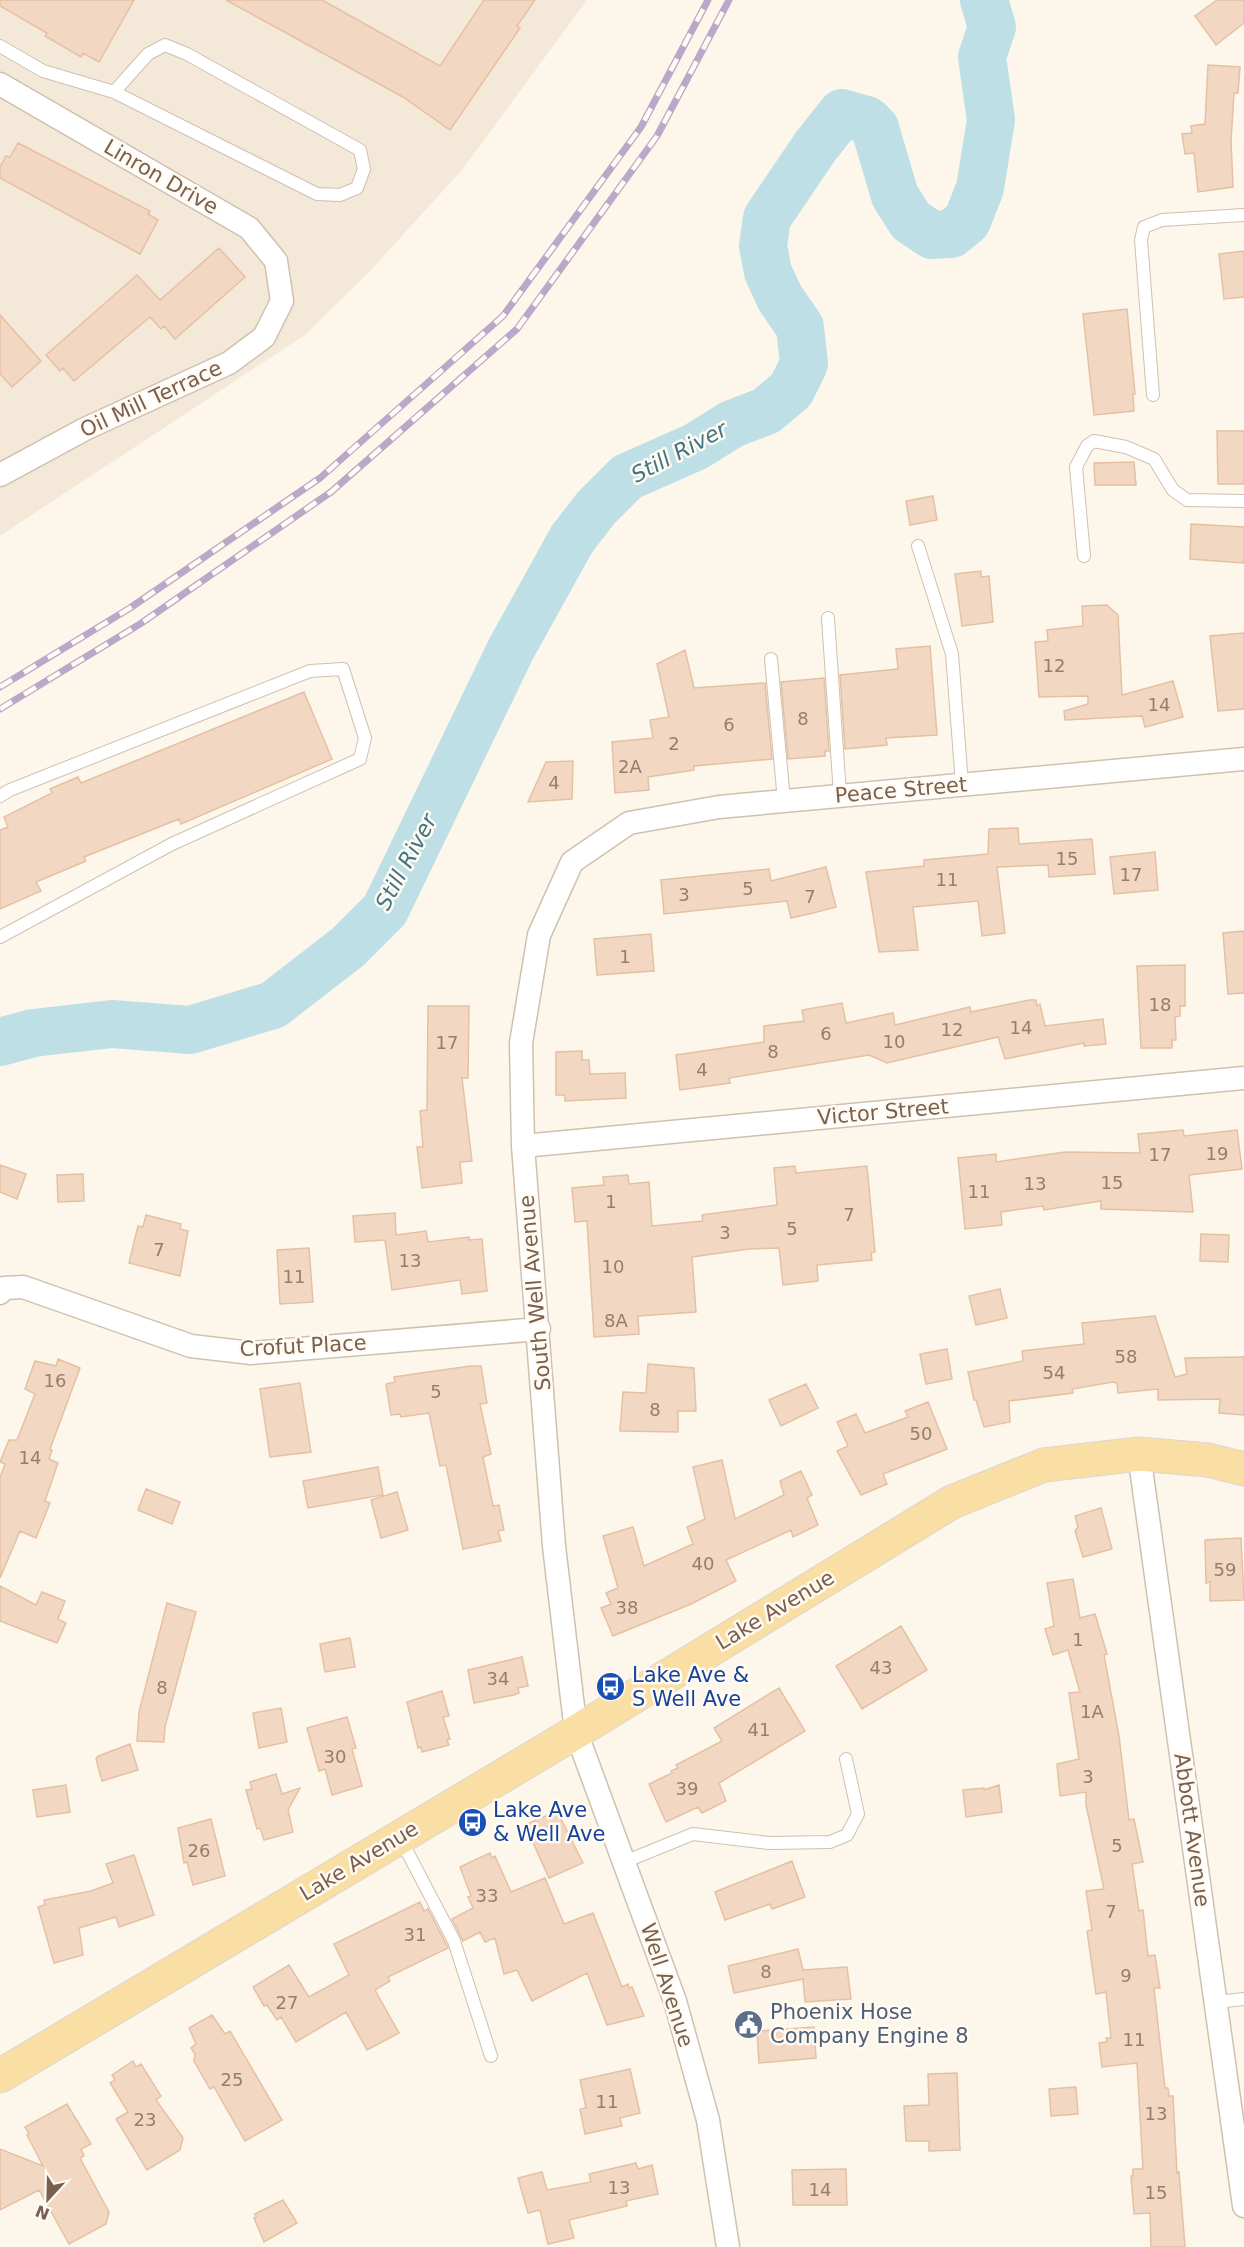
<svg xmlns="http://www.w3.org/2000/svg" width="1244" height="2247" font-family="'DejaVu Sans',sans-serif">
  <rect width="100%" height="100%" fill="#fdf7eb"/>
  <path fill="#f4e9d9" d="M0,0H587L462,170L370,271L305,335L0,536Z"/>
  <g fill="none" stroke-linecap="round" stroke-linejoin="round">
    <path stroke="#bfdfe7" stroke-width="48" d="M0,1042L33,1033L112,1024L190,1030L273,1005L348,947L385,910L511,649L572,539L596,508L627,477L695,447L732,424L766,411L791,390L804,364L800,327L780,298L768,272L763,246L767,218L815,147L842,113L867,120L875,128L895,196L911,221L932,235L951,234L967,221L980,188L991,120L982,57L992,27L984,0"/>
  </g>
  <path fill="#f2d8c3" stroke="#e5c0a3" stroke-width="1.5" d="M0,0H134L99,62L83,53L81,57L45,36L47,33L0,6Z
    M226,0H322L440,66L484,0H535L517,26L520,28L450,130L403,97Z
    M1217,0H1244V23L1216,45L1195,16Z
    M1208,65L1240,67L1238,93H1234L1231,141L1233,187L1198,192L1194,153L1185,154L1182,134L1192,133L1191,126L1205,124Z
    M18,143L150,211L148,214L158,220L140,254L0,178V167L6,156L10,157Z
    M219,248L245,277L175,339L164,326L161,329L150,317L74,381L63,368L60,371L46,355L137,275L160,300Z
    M1244,251V297L1224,299L1219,254Z
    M1127,309L1135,394H1133L1134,411L1094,415L1083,314Z
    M0,315L41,361L12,387L0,374Z
    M1217,431H1244V484H1218Z
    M1134,462L1136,485H1095L1094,463Z
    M933,496L937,520L910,525L906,501Z
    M1191,524L1244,527V563L1190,559Z
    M981,571V577L989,576L993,622L962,626L955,574Z
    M1107,605L1118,615L1122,695L1173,681L1183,717L1145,727L1142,716L1065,720L1064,711L1088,704V696L1039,697L1035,642L1048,641L1047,630L1083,626L1082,606Z
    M1244,633V709L1218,711L1210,636Z
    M930,646L937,735L886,738L887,745L845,749L840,675L898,669L896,649Z
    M685,650L694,688L765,683L772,759L694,766V770L648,777L649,790L615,793L612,742L653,738L650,720L669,717L657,664Z
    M824,678L829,751H825V756L788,759L781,682Z
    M304,692L332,759L181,824L179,819L84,857L86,861L36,882L41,891L0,909V830L8,827L4,817L52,793L50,789L78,777L81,783Z
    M573,761L572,799L528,802L546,762Z
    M1018,828L1019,844L1092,839L1095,874L1049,877L1048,865L997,867L1005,933L982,936L978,901L913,907L918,950L879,952L866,872L924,866V860L988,854L989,829Z
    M1155,852L1158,890L1114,894L1110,857Z
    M826,867L836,907L813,913L791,918L787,901L664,914L661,880L769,869L771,881Z
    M1244,931V993L1228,994L1223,933Z
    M651,934L654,971L597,975L594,939Z
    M1185,965V1006H1180V1016L1175,1017L1176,1040H1172V1048H1141L1137,966Z
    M1029,1000H1036L1037,1006L1040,1004L1045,1026L1103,1019L1106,1044L1084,1046V1043L1005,1059L998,1037L887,1063L869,1055L729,1078L730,1083L680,1090L676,1055L764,1042V1026L804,1021L802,1010L842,1003L846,1023L893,1013L895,1025L970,1007L971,1012Z
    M428,1006H469L468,1078H462L472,1161L460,1162L462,1183L422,1188L417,1147H423L420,1111L427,1110Z
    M582,1051V1060H589L590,1074L625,1073L626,1098L565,1101V1095H556V1052Z
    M1183,1130L1184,1136L1237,1130L1242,1169L1189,1175L1193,1212L1101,1209V1201L1044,1210L1043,1206L1001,1212L1002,1225L965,1229L958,1158L996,1154V1162L1065,1152L1140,1153L1138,1134Z
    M0,1165L26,1174L17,1199L0,1192Z
    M795,1166L796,1173L867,1166L875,1252L871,1253L872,1260L817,1265L818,1281L783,1285L779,1248L749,1249L692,1257L696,1312L638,1316L639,1334L594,1337L587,1221L575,1222L572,1188L604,1185L603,1177L628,1175L629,1184L649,1182L652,1226L703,1221L702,1215L777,1205L774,1168Z
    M83,1174L84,1201L58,1202L57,1175Z
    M395,1213L396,1235L426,1231L428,1242L469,1237V1240L482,1239L487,1291L462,1294L460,1280L392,1290L385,1240L355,1242L353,1216Z
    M146,1215L181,1224L180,1229L188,1231L180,1276L129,1263L138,1226L143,1227Z
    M1201,1234L1229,1235L1228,1262L1200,1261Z
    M309,1248L313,1302L280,1304L277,1250Z
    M1000,1289L1007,1318L976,1325L969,1296Z
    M1155,1316L1175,1377L1187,1374L1185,1358L1244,1357V1415L1219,1413L1220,1399L1158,1400V1389L1118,1393L1117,1383L1113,1382L1072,1389L1073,1393L1009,1401L1010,1422L984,1427L976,1400H974L968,1372L1023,1361L1022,1351L1084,1344L1082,1323Z
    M947,1349L952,1379L926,1384L920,1354Z
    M58,1359L80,1368L50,1449L52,1450L49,1459L58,1463L45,1501L50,1503L36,1538L20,1531L0,1578V1477L5,1464L0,1462L9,1440H17L35,1394L25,1389L35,1361L56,1366Z
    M648,1364L694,1368L696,1411H678V1432L620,1431L623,1392L646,1393Z
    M470,1366H481L487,1403L480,1404L491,1454L483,1457L493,1506L499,1505L504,1530L498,1531L501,1541L463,1549L446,1465L440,1466L429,1413L401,1417L400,1414L391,1415L386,1384L395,1382L394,1377Z
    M300,1383L311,1452L270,1457L260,1389Z
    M806,1384L818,1408L781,1426L769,1400Z
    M928,1402L947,1449L883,1474L887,1484L861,1495L837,1451L848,1446L837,1422L856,1414L865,1433L908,1417L905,1411Z
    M722,1460L735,1519L784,1495L780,1481L801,1471L812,1495L807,1498L818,1525L793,1537L791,1530L726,1560L736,1581L691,1604L613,1636L601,1608L611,1604L606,1593L618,1588L603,1536L633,1527L644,1566L693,1544L687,1527L705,1519L693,1467Z
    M378,1467L383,1495L308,1508L303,1481Z
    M146,1489L180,1502L172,1524L138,1510Z
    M397,1492L408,1530L381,1538L371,1500Z
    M1101,1508L1112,1549L1083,1557L1075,1531L1078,1527L1075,1516Z
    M1241,1538L1244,1600L1210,1601V1582L1206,1583L1205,1540Z
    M1073,1579L1080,1618L1095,1614L1107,1654L1104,1655L1119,1736L1129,1820L1134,1819L1143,1862L1132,1864L1139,1911L1143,1910L1148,1956L1155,1955L1160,1988H1154L1165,2088H1168L1169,2096H1173L1177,2173L1179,2172L1185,2247H1151L1150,2213L1134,2214L1131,2176H1133V2169H1143L1137,2063L1102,2067L1099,2043L1107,2042L1106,2038H1111L1106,1992L1096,1994L1087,1931L1092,1930L1086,1891L1104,1889L1086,1805V1792L1060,1796L1057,1764L1079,1759L1069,1693L1080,1692L1068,1650L1053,1655L1045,1629L1054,1626L1047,1583Z
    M0,1586L36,1605L42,1592L65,1601L58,1619L66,1623L57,1643L0,1621Z
    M167,1603L196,1612L165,1727L164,1742L137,1741L139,1712Z
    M901,1626L927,1670L862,1709L836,1666Z
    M350,1638L355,1667L325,1672L320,1644Z
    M522,1657L528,1686L518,1688L519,1693L514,1695L474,1703L468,1670Z
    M779,1688L805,1731L719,1783L726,1801L702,1813L698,1807L666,1822L649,1784L672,1773L671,1771L678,1768L676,1765L722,1741L714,1728Z
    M442,1691L449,1716L443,1717L450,1739L447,1740L449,1745L422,1752L421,1747L418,1748L407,1702Z
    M281,1708L287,1742L259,1748L253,1713Z
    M347,1717L356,1748L352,1749L362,1786L332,1795L325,1769L319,1771L307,1728Z
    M130,1744L138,1770L102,1781L96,1759L98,1756Z
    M276,1774L282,1794L300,1788L288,1810L293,1832L264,1840L260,1828L257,1829L246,1790L252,1789L250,1782Z
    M66,1785L70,1812L37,1817L33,1790Z
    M999,1785L1002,1812L966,1817L963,1790L984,1788V1790Z
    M557,1811L583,1863L549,1878L525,1825Z
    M211,1819L225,1876L193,1885L187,1862L184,1863L178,1828Z
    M490,1853L492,1858L495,1856L511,1892L545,1878L564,1924L593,1913L622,1987L628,1984L629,1988L632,1987L644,2016L607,2025L587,1973L532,2001L517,1970L504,1974L495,1938L485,1942L480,1932L463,1941L452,1919L473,1908L468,1897L471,1896L460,1867Z
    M134,1855L154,1915L119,1927L116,1917L79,1928L83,1955L54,1963L38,1907L45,1905L44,1900L91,1891L113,1883L106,1864Z
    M792,1861L805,1897L772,1909L770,1904L725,1920L715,1892Z
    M420,1902L424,1911L428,1909L448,1948L388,1977L390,1981L375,1990L399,2033L367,2050L346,2012L296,2042L281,2017L277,2020L267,2005L264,2006L253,1987L289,1965L309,1997L349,1975L334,1944Z
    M798,1949L803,1970L847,1967L851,1999L805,2002L803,1979L734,1993L728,1966Z
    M212,2015L225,2034L230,2031L282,2120L245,2141L214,2087L210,2089L194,2061L195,2054L191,2048L196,2044L189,2028Z
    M814,2027L816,2058L759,2063L757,2031Z
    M133,2061L136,2067L141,2064L161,2096L156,2100L183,2138L180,2150L147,2170L116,2119L128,2112L110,2083L115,2080L112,2075Z
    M630,2069L640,2113L620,2118L622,2126L585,2134L580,2109L586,2108L580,2080Z
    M957,2073L960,2150L929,2151V2141H906L904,2106L929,2105L928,2074Z
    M1076,2087L1078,2114L1051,2116L1049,2089Z
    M67,2104L91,2144L81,2149L84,2156L80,2158L109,2212L106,2224L69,2244L39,2190L0,2210V2149L43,2166L27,2135L29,2134L25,2127Z
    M636,2163L638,2169L652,2165L658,2194L626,2201L627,2206L569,2220L574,2238L548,2244L540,2210L528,2213L518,2178L542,2172L547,2190L591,2182L589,2174Z
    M846,2169L847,2205H793L792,2170Z
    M283,2200L297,2223L264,2242L254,2218L256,2217L255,2214Z"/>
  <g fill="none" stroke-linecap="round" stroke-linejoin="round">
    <defs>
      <path id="lane" d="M165,45L187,54L360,150L364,169L357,188L340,195L317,194L114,92L148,54Z
        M0,46L43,71L114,92
        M1153,395L1141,240L1144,227L1162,220L1244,215
        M918,546L952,654L962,784
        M1084,556L1076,467L1087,446L1094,441L1126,447L1154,459L1173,490L1187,500L1244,501
        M828,618L840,795
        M771,659L784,801
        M0,796L10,790L310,671L343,669L365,738L360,759L172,844L0,937
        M400,1838L454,1941L491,2056
        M624,1862L693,1834L769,1843L830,1842L847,1835L858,1814L846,1759
        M1216,2002L1244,1999"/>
      <path id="street" d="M0,84L249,228L276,261L282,301L264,337L229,363L85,429L0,475
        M523,1146L1244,1078
        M0,1293L4,1288L23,1287L191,1346L251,1353L539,1329
        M1139,1454L1244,2206
        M728,2247L708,2120L675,2001L576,1732L554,1546L523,1146L521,1043L539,935L572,862L629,823L719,807L1244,759"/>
      <path id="primary" d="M0,2076L576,1732L952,1502L1044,1465L1139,1454L1208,1460L1244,1469"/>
    </defs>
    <use href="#lane" stroke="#d0c0b0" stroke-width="14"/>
    <use href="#street" stroke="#d0c0b0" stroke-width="25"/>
    <use href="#primary" stroke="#dcd5d1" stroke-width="35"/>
    <use href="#lane" stroke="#fff" stroke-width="12"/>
    <use href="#street" stroke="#fff" stroke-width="22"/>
    <use href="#primary" stroke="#fadfa5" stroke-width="33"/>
    <defs>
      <path id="rail" d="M0,687L130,608L320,478L503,316L641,127L708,0
        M0,709L140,624L331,492L517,329L657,136L729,0"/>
    </defs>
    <use href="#rail" stroke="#bba8c8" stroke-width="7"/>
    <use href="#rail" stroke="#fffaf2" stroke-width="4.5" stroke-dasharray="14" stroke-linecap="butt"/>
  </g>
  <defs>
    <symbol id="bus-disc" viewBox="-11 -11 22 22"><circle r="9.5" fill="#1a4fb4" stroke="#fffaf2"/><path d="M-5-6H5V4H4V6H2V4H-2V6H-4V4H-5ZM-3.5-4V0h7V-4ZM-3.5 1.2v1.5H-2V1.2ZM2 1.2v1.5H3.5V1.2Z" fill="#fff"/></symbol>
    <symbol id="civic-disc" viewBox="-11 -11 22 22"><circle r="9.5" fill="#5c6f8a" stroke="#fffaf2"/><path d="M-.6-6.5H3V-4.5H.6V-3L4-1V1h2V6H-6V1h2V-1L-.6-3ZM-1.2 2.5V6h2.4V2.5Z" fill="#fff"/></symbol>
  </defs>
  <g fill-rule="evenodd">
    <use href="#bus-disc" x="594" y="1670" width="33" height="33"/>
    <use href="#bus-disc" x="456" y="1806" width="33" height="33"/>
    <use href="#civic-disc" x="732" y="2008" width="33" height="33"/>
  </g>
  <g text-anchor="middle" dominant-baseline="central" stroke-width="5" stroke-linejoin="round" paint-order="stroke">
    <g font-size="18" fill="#977d6a">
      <text x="1054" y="665">12</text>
      <text x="1159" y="704">14</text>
      <text x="803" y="718">8</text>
      <text x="729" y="724">6</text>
      <text x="674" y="743">2</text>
      <text x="630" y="766">2A</text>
      <text x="554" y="782">4</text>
      <text x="1067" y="858">15</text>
      <text x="1131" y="874">17</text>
      <text x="947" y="879">11</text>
      <text x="748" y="888">5</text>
      <text x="684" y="894">3</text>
      <text x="810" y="896">7</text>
      <text x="625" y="956">1</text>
      <text x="1160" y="1004">18</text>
      <text x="1021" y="1027">14</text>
      <text x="952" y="1029">12</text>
      <text x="826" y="1033">6</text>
      <text x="894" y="1041">10</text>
      <text x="447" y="1042">17</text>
      <text x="773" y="1051">8</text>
      <text x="702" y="1069">4</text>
      <text x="1217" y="1153">19</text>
      <text x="1160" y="1154">17</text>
      <text x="1112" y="1182">15</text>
      <text x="1035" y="1183">13</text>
      <text x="979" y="1191">11</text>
      <text x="611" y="1201">1</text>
      <text x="849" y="1214">7</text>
      <text x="792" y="1228">5</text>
      <text x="725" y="1232">3</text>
      <text x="159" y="1249">7</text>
      <text x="410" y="1260">13</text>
      <text x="613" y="1266">10</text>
      <text x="294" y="1276">11</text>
      <text x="616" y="1320">8A</text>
      <text x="1126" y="1356">58</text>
      <text x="1054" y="1372">54</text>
      <text x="55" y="1380">16</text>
      <text x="436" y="1391">5</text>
      <text x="655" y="1409">8</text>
      <text x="921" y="1433">50</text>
      <text x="30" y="1457">14</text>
      <text x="703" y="1563">40</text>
      <text x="1225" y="1569">59</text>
      <text x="627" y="1607">38</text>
      <text x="1078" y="1639">1</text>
      <text x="881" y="1667">43</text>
      <text x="498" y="1678">34</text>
      <text x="162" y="1687">8</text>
      <text x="1092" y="1711">1A</text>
      <text x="759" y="1729">41</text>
      <text x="335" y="1756">30</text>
      <text x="1088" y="1776">3</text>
      <text x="687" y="1788">39</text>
      <text x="1117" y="1845">5</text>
      <text x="199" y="1850">26</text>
      <text x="487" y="1895">33</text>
      <text x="1111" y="1911">7</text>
      <text x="415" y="1934">31</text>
      <text x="766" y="1971">8</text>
      <text x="1126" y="1975">9</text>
      <text x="287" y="2002">27</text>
      <text x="1134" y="2039">11</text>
      <text x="232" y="2079">25</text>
      <text x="607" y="2101">11</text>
      <text x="1156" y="2113">13</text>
      <text x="145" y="2119">23</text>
      <text x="619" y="2187">13</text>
      <text x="820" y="2189">14</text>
      <text x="1156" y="2192">15</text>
    </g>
    <g font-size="21" fill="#795f4d" stroke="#fffaf2">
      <text transform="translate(161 177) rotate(30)">Linron Drive</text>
      <text transform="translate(151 399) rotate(-25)">Oil Mill Terrace</text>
      <text transform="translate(901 790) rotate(-5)">Peace Street</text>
      <text transform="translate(883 1112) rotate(-5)">Victor Street</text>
      <text transform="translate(535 1293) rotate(-95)">South Well Avenue</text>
      <text transform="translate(303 1346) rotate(-3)">Crofut Place</text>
      <text transform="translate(775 1610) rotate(-31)">Lake Avenue</text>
      <text transform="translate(1192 1830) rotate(82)">Abbott Avenue</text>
      <text transform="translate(359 1861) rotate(-31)">Lake Avenue</text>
      <text transform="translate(667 1985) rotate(72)">Well Avenue</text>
    </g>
    <g font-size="21" fill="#164399" stroke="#fffaf2" text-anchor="start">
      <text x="632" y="1675">Lake Ave &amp;<tspan x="632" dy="24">S Well Ave</tspan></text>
      <text x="493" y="1810">Lake Ave<tspan x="493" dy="24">&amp; Well Ave</tspan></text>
    </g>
    <g font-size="21" fill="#4e5e75" stroke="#fffaf2" text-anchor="start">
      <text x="770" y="2012">Phoenix Hose<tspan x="770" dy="24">Company Engine 8</tspan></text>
    </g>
    <g font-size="22" font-style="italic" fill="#437684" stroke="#fffaf2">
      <text transform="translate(679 452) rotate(-28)">Still River</text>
      <text transform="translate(406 862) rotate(-62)">Still River</text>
    </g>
  </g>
  <g transform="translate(48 2199) rotate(202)" stroke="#fffaf2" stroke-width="4.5" paint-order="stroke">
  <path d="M0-4.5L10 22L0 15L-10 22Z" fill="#795f4d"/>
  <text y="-9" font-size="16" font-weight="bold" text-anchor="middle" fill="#795f4d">N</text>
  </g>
</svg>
